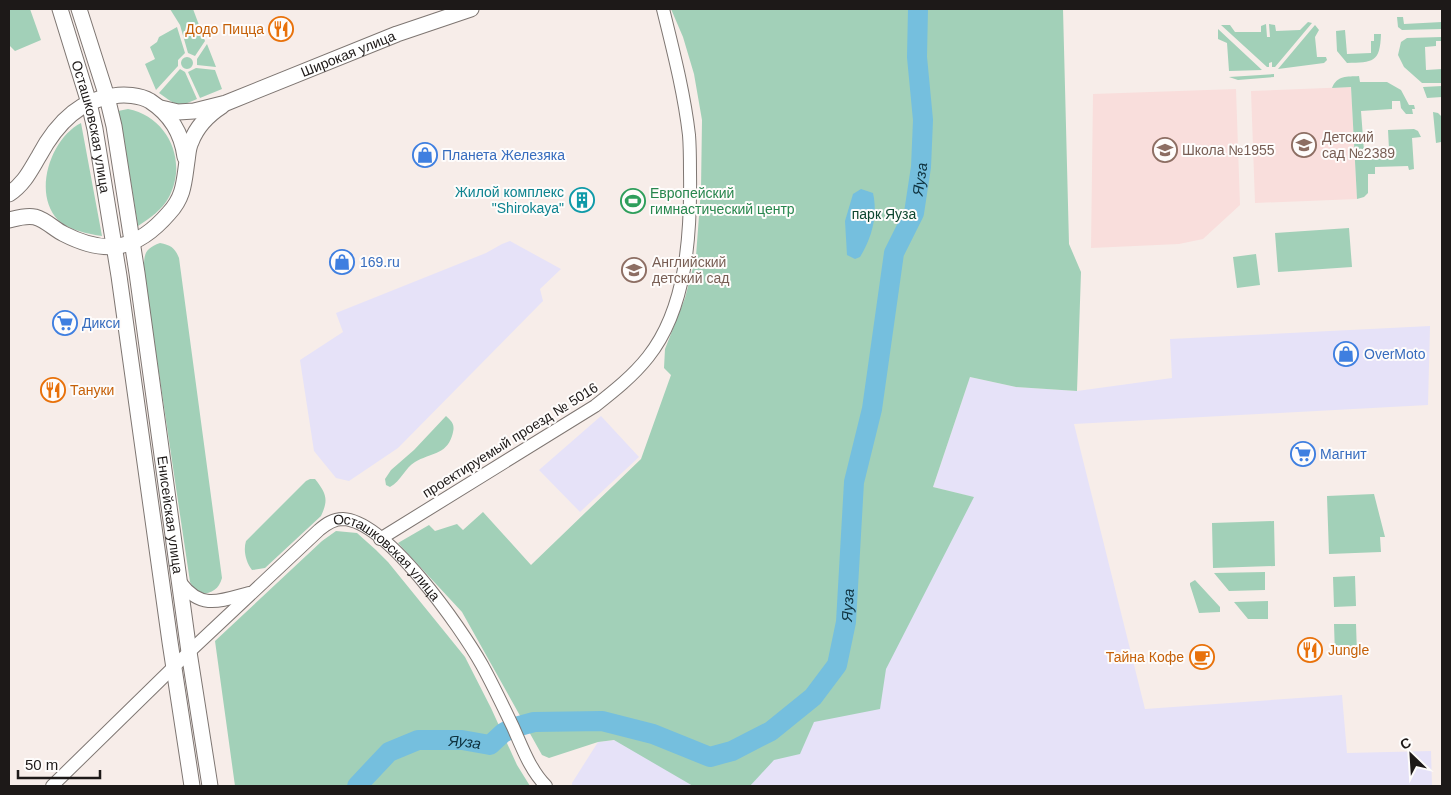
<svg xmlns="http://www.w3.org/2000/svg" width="1451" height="795" font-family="Arial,sans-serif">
  <rect width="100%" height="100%" fill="#f7ede9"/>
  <path fill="#e6e2f8" d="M510,241L561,269L540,289L543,301L398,448L349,481L336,478L314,451L300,360L343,332L336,313L486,253L502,244Z
    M1430,326L1428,405L1074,424L1145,709L1342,695L1347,753L1431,751L1432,786H572V783L598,742L616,740L973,497L933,487L970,377L1016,387L1077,391L1172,378L1170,339Z
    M601,416L639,457L580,512L539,470Z"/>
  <path fill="#f9dedc" d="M1351,87L1357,199L1255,203L1251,91Z
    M1236,89L1240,205L1203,239L1179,244L1091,248L1093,94Z"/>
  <path fill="#a2d0b8" d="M9,9H30L41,40L15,51L9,45Z
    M170,9H193L205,41L195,56L188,53L180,25Z
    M671,9H1063L1069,244L1081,272L1077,391L1016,387L970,377L933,487L974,497L886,669L880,709L814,722L800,754L774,760L750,786H693L614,740L598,742L549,758L542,755L462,612L398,543L429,525L435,531L457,524L463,530L483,512L531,565L641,459L671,375L664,368L665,349L685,298L696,256L701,189L702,120L694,74L683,37Z
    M1397,17H1403L1404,24L1442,22V29L1402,30L1398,27Z
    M1308,22L1312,23L1275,67H1272V62L1269,63V67H1267L1221,25H1230L1235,32H1261V26L1266,24L1267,37H1270L1269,24L1275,25L1276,31L1300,30Z
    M1315,25L1319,30L1315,37L1317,57H1326L1327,60L1324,63L1278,69Z
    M177,27L185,53L178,60V66L156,90L145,64L155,59L150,47L157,42L159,37Z
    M1218,29L1262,70L1229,71L1227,43L1218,39Z
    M1345,30L1347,54L1371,53V41H1374V34H1381C1380,63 1373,62 1347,63L1337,51L1336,31Z
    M1442,37V41H1436V46L1425,47L1426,70L1442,69V83H1422L1404,67L1398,55L1401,42L1407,38Z
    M207,44L216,67L197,65V59Z
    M181 63a6 6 0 1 1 12 0a6 6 0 1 1-12 0Z
    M196,68L215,70L222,89L200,98L188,72Z
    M180,69L185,72L197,99C177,108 176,105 159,93Z
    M1274,74V77L1238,80L1229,77Z
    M1359,76L1360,82H1387L1401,90L1409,105H1414L1415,109H1412L1413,114H1406L1401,108L1400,101H1392V109L1361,111L1364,151L1389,149L1388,130L1414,129L1418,131L1421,137L1412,138L1414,169L1409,170L1408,166L1375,167V174H1368V193L1364,197L1357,199L1351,87L1332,88C1337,75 1347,77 1359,76Z
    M1442,86V97L1427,98L1423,87Z
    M128,109C168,117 188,161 169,197C162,210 150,218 138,226L123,133L118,111Z
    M1433,112L1438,113L1442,117L1441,142L1436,143Z
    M81,123L102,236C88,234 69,230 58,220C32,193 51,138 81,123Z
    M1349,228L1352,267L1278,272L1275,233Z
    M160,243C171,245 175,248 179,258L222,578C219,589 212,593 201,594L194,589L190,582L144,272C144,256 143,249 160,243Z
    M1256,254L1260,285L1237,288L1233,257Z
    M446,416C454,423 455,426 452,436C446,455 430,453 415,462C405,468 401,481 390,487L386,485L385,479L391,470L414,450Z
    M310,479H315C326,493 329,499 321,516L265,568L252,570C246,562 243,551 246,541L306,481Z
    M1374,494L1385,537H1380L1381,552L1329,554L1327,496Z
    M1274,521L1275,566L1213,568L1212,523Z
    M336,531L357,533L376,550L388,562L444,631L465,657L491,708L517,765L530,786H235L215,641L322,541Z
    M1265,572V590L1229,591L1214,573Z
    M1355,576L1356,606L1334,607L1333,577Z
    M1195,580L1220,607V612L1199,613L1190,585V583Z
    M1268,601V619H1248L1234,602Z
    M1334,624H1356L1357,654L1335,655Z"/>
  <path fill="#75bfde" d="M861,189L873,193C878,216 872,237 860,257L855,259L847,255L845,221L853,194Z"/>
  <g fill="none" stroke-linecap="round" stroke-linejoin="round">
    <path stroke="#75bfde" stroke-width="20" id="s1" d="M357,786L389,752L418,740H462L490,745L503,733L512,728L534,722L602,721L653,734L710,757L732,751L771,731L813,697L837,665L846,622L854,482L872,409L894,253L914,213L921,167L923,120L917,57L918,9"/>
    <defs>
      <g id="minor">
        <path d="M380,539L595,406C614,391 633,376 648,357C687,308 691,233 690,172C690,160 690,147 689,135C684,92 673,50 663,9"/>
        <path d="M181,583C201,610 220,601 249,593"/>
        <path id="s2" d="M52,786L189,652L319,530C326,524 333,519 343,519C387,521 461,628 482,665C493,685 503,706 513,727C522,747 530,770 546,786"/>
      </g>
      <g id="major">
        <path id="s3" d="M60,9L89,103L95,129L119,276L170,642L192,786"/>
        <path id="s4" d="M79,9L107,97L114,126L137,273L189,652L210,786"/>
        <path id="s5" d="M161,108L178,112L194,111L226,103L397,34L471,9"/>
        <path d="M9,194C24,184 30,171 39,156C55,126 78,100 113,96C124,94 140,95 150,101C170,114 182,134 185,157"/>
        <path d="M9,220C17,218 26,215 35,217C46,220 54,229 64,234C107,256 137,250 169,213C184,197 184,182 187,161C188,155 188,148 191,142C197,126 208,115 222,106"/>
      </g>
    </defs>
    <use href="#minor" stroke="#7e7672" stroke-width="14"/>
    <use href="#major" stroke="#7e7672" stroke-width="17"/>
    <use href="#minor" stroke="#fff" stroke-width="12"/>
    <use href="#major" stroke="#fff" stroke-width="15"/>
  </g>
  <defs>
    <symbol id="restaurant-ring" viewBox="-11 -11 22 22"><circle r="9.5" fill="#fefcfb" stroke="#e8710a" stroke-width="1.5"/><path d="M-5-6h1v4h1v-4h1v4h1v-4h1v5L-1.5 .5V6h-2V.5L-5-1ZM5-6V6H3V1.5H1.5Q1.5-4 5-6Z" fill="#e8710a"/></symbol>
    <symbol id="school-ring" viewBox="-11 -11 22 22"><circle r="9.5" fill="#fefcfb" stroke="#8d6e63" stroke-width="1.5"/><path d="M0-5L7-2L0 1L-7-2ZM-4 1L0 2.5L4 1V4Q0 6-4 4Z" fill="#8d6e63"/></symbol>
    <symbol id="shop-ring" viewBox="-11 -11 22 22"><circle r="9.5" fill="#fefcfb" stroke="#3f7fe0" stroke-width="1.5"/><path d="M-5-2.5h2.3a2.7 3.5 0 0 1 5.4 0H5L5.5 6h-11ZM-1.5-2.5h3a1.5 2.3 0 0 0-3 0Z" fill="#3f7fe0"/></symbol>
    <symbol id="building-ring" viewBox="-11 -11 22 22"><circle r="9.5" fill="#fefcfb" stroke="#0f9aa8" stroke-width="1.5"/><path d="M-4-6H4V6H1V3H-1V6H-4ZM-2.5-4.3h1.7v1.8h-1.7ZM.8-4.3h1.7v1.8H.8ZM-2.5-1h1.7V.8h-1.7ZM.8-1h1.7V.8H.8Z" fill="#0f9aa8"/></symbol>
    <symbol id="stadium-ring" viewBox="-11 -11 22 22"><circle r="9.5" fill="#fefcfb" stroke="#2e9e5b" stroke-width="1.5"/><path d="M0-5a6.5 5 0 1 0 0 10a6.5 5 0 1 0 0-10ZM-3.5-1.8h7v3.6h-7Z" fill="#2e9e5b"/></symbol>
    <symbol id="supermarket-ring" viewBox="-11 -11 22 22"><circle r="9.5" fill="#fefcfb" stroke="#3f7fe0" stroke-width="1.5"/><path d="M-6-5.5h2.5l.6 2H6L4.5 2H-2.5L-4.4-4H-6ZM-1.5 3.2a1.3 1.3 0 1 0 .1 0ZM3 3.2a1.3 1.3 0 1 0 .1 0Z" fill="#3f7fe0"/></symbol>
    <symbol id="cafe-ring" viewBox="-11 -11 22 22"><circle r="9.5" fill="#fefcfb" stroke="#e8710a" stroke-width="1.5"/><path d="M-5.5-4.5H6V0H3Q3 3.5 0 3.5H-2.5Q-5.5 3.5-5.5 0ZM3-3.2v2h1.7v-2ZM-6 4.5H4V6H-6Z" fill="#e8710a"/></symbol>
  </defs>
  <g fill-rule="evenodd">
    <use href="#restaurant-ring" x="267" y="15" width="28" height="28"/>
    <use href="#school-ring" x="1290" y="131" width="28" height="28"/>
    <use href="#school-ring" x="1151" y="136" width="28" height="28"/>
    <use href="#shop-ring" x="411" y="141" width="28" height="28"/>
    <use href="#building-ring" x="568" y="186" width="28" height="28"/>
    <use href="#stadium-ring" x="619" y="187" width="28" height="28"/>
    <use href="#shop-ring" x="328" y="248" width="28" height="28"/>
    <use href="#school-ring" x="620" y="256" width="28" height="28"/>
    <use href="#supermarket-ring" x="51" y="309" width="28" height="28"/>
    <use href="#shop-ring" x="1332" y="340" width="28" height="28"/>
    <use href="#restaurant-ring" x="39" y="376" width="28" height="28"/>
    <use href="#supermarket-ring" x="1289" y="440" width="28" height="28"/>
    <use href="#restaurant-ring" x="1296" y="636" width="28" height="28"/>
    <use href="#cafe-ring" x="1188" y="643" width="28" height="28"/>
  </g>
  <g text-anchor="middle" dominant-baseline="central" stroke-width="4" stroke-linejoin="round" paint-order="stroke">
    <g font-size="14" fill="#c56008" stroke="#fefcfb" text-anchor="end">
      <text x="264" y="29">Додо Пицца</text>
      <text x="70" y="390" text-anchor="start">Тануки</text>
      <text x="1328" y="650" text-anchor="start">Jungle</text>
      <text x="1184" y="657">Тайна Кофе</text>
    </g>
    <g font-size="14" fill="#1d1918" stroke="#fefcfb">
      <text stroke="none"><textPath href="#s5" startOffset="198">Широкая улица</textPath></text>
      <text stroke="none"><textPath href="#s3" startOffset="122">Осташковская улица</textPath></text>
      <text transform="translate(510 440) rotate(-32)">проектируемый проезд № 5016</text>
      <text stroke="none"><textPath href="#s4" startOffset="515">Енисейская улица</textPath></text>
      <text stroke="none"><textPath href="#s2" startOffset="455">Осташковская улица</textPath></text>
    </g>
    <g font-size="14" fill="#785e54" stroke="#fefcfb" text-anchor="start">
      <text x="1322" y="137">Детский<tspan x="1322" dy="16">сад №2389</tspan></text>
      <text x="1182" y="150">Школа №1955</text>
      <text x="652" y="262">Английский<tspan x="652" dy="16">детский сад</tspan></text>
    </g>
    <g font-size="14" fill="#366cbe" stroke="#fefcfb" text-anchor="start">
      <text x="442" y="155">Планета Железяка</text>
      <text x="360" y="262">169.ru</text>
      <text x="82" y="323">Дикси</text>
      <text x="1364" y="354">OverMoto</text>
      <text x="1320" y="454">Магнит</text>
    </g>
    <g font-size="14" fill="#0d838f" stroke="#fefcfb" text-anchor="end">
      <text x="564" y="192">Жилой комплекс<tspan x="564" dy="16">"Shirokaya"</tspan></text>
    </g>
    <g font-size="14" fill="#27864d" stroke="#fefcfb" text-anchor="start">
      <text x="650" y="193">Европейский<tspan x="650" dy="16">гимнастический центр</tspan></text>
    </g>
    <g font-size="14" fill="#0d462f" stroke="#fefcfb">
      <text x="884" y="214">парк Яуза</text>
    </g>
    <g font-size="15" font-style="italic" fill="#0e313e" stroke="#fefcfb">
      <text stroke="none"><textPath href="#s1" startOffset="1040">Яуза</textPath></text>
      <text stroke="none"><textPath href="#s1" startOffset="605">Яуза</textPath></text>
      <text stroke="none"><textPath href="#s1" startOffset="125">Яуза</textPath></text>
    </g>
  </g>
  <rect width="1451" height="795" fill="none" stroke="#1d1918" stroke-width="20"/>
  <g transform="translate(1411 755) rotate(335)" stroke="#fefcfb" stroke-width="4" paint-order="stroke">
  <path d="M0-4L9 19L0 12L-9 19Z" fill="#1d1918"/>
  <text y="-8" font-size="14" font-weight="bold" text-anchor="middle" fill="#1d1918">С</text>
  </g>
  <path d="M18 770v8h82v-8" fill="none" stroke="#1d1918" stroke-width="2.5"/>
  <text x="25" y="770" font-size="15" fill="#1d1918" stroke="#fefcfb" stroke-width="4" paint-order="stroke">50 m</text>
</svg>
